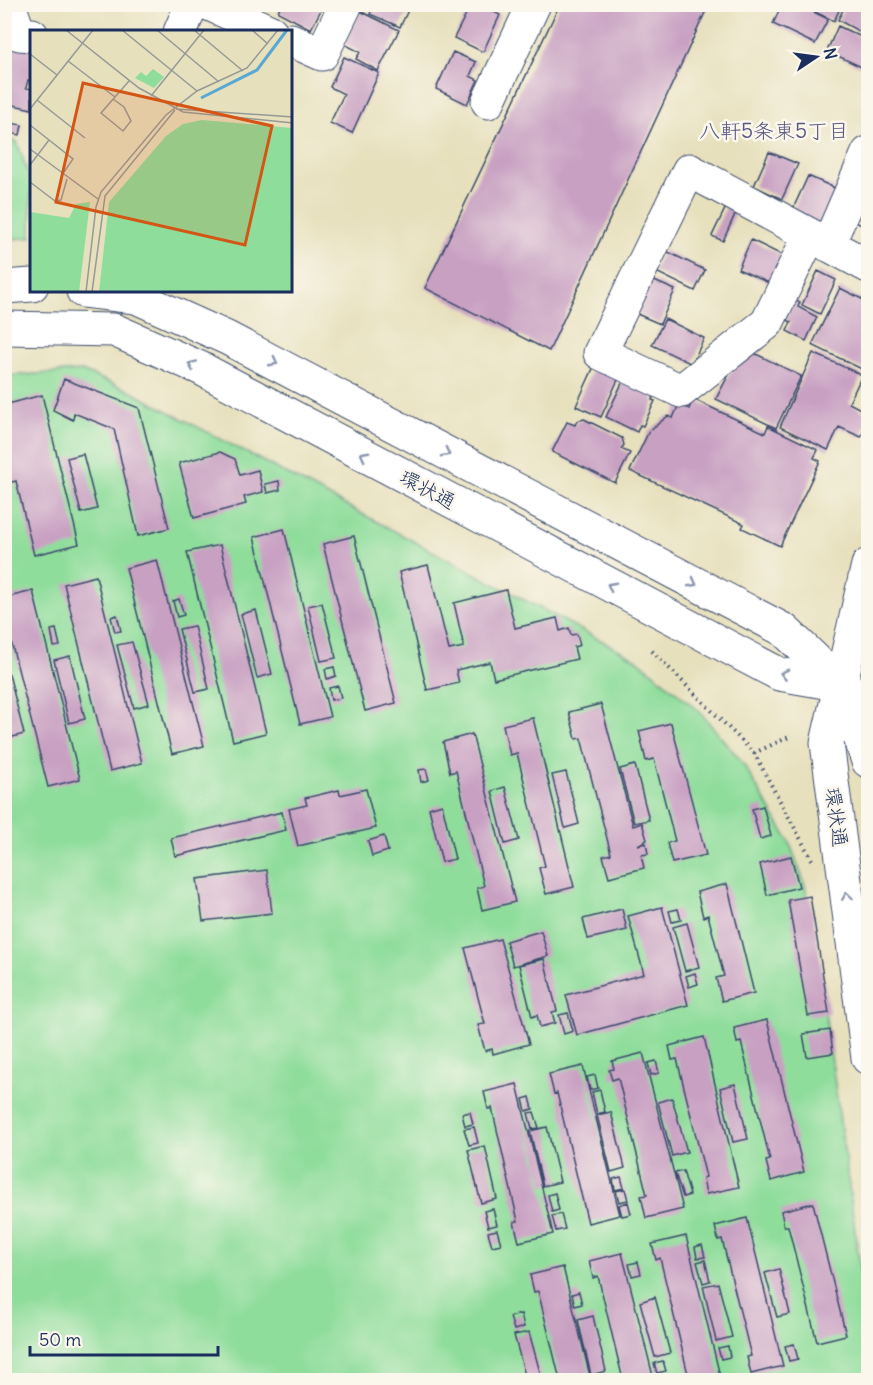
<svg xmlns="http://www.w3.org/2000/svg" width="873" height="1385" font-family="Delius,'Klee One',sans-serif">
  <rect width="100%" height="100%" fill="#fbf7ec"/>
  <filter id="ink" filterUnits="userSpaceOnUse"><feTurbulence type="fractalNoise" baseFrequency=".0167" numOctaves="2"/><feDisplacementMap in="SourceGraphic" scale="12" xChannelSelector="R" yChannelSelector="G"/><feConvolveMatrix kernelMatrix="1 2 1 2 8 2 1 2 1" color-interpolation-filters="sRGB"/></filter>
  <filter id="wash" filterUnits="userSpaceOnUse"><feTurbulence type="fractalNoise" baseFrequency=".008" numOctaves="4" result="noise"/><feDisplacementMap in="SourceGraphic" scale="24" xChannelSelector="R" yChannelSelector="G"/><feGaussianBlur stdDeviation="1.35" result="paint"/><feColorMatrix in="noise" values="0 0 0 0 0 0 0 0 0 0 0 0 0 0 0 0 0 1.4 0 .05"/><feComposite in="paint" operator="in"/></filter>
  <g filter="url(#wash)">
    <rect width="100%" height="100%" fill="#e7e0bd"/>
    <path fill="#8fdd9b" stroke="#55867c" stroke-width="1.5" d="M5,139L17,142L31,182V237L5,240Z
      M82,371L128,390L638,660L699,711L742,762L789,841L805,885L814,931L868,1325V1380H5V376Z"/>
    <g id="blocks">
      <path fill="#c8a0c2" d="M281,4H324L311,29L278,12Z
        M375,4H411L400,27L370,14Z
        M465,4H478L500,15L483,52L454,38L467,12L462,10Z
        M560,4H709L549,351L425,288Z
        M782,4H797L828,19L815,44L773,24Z
        M813,4H842L834,21L811,10Z
        M846,4H868V21L862,33L838,20Z
        M360,11L399,30L378,71L356,59L360,52L344,44Z
        M838,26L868,40V70L827,51Z
        M5,44L32,48V81L28,80L26,88L32,89V109L4,103Z
        M453,52L476,62L470,76L478,80L467,104L436,89Z
        M344,57L379,73L352,133L330,123L344,94L330,87Z
        M4,122L22,125L20,135L4,132Z
        M769,152L798,164L782,199L754,186Z
        M808,176L837,189L821,225L792,211Z
        M868,189V228L853,221Z
        M726,207L736,212L723,241L712,236Z
        M751,240L782,255L769,283L738,269Z
        M664,250L705,270L695,291L654,271Z
        M818,271L836,280L820,314L802,305Z
        M652,280L675,290L660,324L637,314Z
        M840,288L868,302V372L812,345Z
        M794,299L800,302L798,307L817,317L806,341L787,331L791,322L785,319Z
        M665,319L704,338L692,364L652,345Z
        M754,353L801,376L776,428L716,399L729,374Z
        M813,353L862,375L849,403L868,413V421L861,437L839,427L828,450L780,427Z
        M596,362L621,373L601,417L576,406Z
        M625,377L656,391L652,400L655,401L643,426L640,425L637,432L606,417Z
        M64,379L139,408L169,528L138,536L114,429L74,413L73,420L53,410Z
        M42,395L79,544L34,555L16,481L4,484V405Z
        M693,399L765,433L768,426L818,450L814,458L820,461L780,546L742,528L744,524L630,471L649,431L668,416L673,418L679,404L689,409Z
        M584,419L622,438L624,445L621,449L630,453L615,483L552,452L567,422L575,425L577,421Z
        M220,452L235,459L240,475L258,470L263,492L244,497L246,504L194,518L179,463Z
        M83,454L97,509L81,513L67,458Z
        M279,481L280,490L267,493L265,484Z
        M284,529L330,717L300,724L254,537Z
        M354,536L396,703L365,711L323,544Z
        M220,545L266,733L233,741L187,552Z
        M157,560L204,746L172,754L126,568Z
        M428,565L449,650L464,647L454,603L506,590L515,628L557,618L560,631L569,628L571,635L577,634L580,645L574,647L577,659L494,679L490,662L456,670L459,683L427,690L399,572Z
        M96,576L142,763L110,771L64,584Z
        M33,591L80,779L48,787L4,614V598Z
        M179,599L184,615L177,617L173,601Z
        M322,603L336,658L321,661L308,606Z
        M256,610L272,674L257,678L241,614Z
        M117,615L121,631L115,632L111,617Z
        M194,626L209,689L195,692L179,629Z
        M56,629L60,646L54,647L51,630Z
        M132,642L149,704L134,708L117,645Z
        M70,656L85,719L69,723L54,660Z
        M334,667L336,676L327,679L325,669Z
        M9,674L24,734L9,738L5,718V675Z
        M338,686L341,698L331,700L329,688Z
        M601,704L633,826L642,823L647,840L638,845L646,843L648,854L641,855L644,868L609,877L603,856L611,854L581,738L576,739L569,712Z
        M533,718L574,887L546,894L539,868L545,866L517,753L510,755L503,725Z
        M671,723L706,855L672,863L667,843L675,841L654,759L646,761L639,731Z
        M472,734L515,902L482,910L477,888L484,886L456,771L450,773L443,742Z
        M635,765L649,820L634,823L620,769Z
        M426,769L429,780L421,782L419,770Z
        M566,772L579,824L565,828L552,775Z
        M505,787L519,840L505,844L492,791Z
        M366,789L376,828L298,846L289,809L307,805L305,798L339,790L340,795Z
        M442,804L455,859L442,862L429,808Z
        M763,806L771,836L760,839L752,809Z
        M282,812L286,830L175,856L171,838Z
        M384,836L388,851L372,856L368,841Z
        M791,856L799,887L767,895L760,864Z
        M267,870L272,913L203,921L197,879Z
        M727,884L754,993L722,1001L716,978L724,976L708,915L703,917L697,892Z
        M810,896L829,1013L808,1016L788,900Z
        M662,907L688,1005L577,1035L566,995L644,974L628,916Z
        M622,909L627,930L588,939L583,919Z
        M678,909L681,920L672,922L669,911Z
        M687,923L699,967L685,971L673,927Z
        M541,931L548,956L513,966L506,941Z
        M500,939L529,1044L493,1054L492,1049L485,1051L478,1025L485,1024L465,948Z
        M544,959L557,1011L552,1012L555,1023L540,1027L537,1015L532,1017L519,965Z
        M695,973L698,984L689,987L686,976Z
        M568,1013L573,1031L564,1034L559,1015Z
        M767,1020L804,1172L771,1181L766,1161L770,1160L741,1042L737,1043L734,1028Z
        M830,1030L833,1053L807,1057L803,1034Z
        M704,1037L739,1187L706,1194L703,1178L706,1177L677,1059L672,1060L669,1046Z
        M643,1053L683,1209L646,1218L641,1196L647,1195L618,1078L612,1080L609,1070L614,1069L612,1061Z
        M656,1061L659,1073L651,1075L648,1063Z
        M583,1066L620,1215L588,1223L557,1093L554,1094L549,1074Z
        M595,1075L598,1088L590,1090L587,1077Z
        M517,1084L553,1234L519,1242L514,1222L518,1221L492,1108L488,1109L484,1092Z
        M735,1084L748,1139L733,1142L720,1088Z
        M600,1090L605,1112L597,1114L592,1092Z
        M530,1097L533,1109L526,1111L523,1099Z
        M672,1098L687,1152L672,1156L658,1102Z
        M470,1112L473,1124L465,1126L462,1114Z
        M534,1112L539,1128L532,1129L528,1113Z
        M611,1112L625,1168L611,1172L597,1115Z
        M474,1127L478,1143L469,1145L464,1129Z
        M547,1127L560,1182L543,1186L530,1131Z
        M485,1146L497,1199L481,1203L468,1150Z
        M683,1171L690,1195L683,1197L675,1173Z
        M621,1177L624,1188L615,1190L613,1179Z
        M625,1189L628,1200L619,1202L616,1191Z
        M555,1193L559,1210L552,1212L548,1195Z
        M628,1202L631,1214L622,1216L619,1205Z
        M813,1203L846,1335L817,1342L788,1226H784L781,1211Z
        M493,1209L497,1225L488,1227L484,1211Z
        M561,1214L565,1229L556,1231L552,1216Z
        M747,1218L783,1366L751,1374L747,1357L751,1356L722,1239L718,1240L715,1226Z
        M497,1230L501,1244L492,1246L488,1232Z
        M686,1236L721,1380H685L684,1375L688,1374L660,1258L656,1260L652,1244Z
        M702,1245L705,1257L697,1258L695,1247Z
        M622,1253L654,1380H623L598,1276L593,1278L589,1261Z
        M705,1260L710,1281L703,1283L697,1262Z
        M638,1262L641,1274L632,1276L629,1264Z
        M563,1267L591,1380H560L538,1291L534,1292L530,1275Z
        M779,1269L790,1314L777,1317L765,1273Z
        M718,1283L732,1337L716,1341L703,1286Z
        M579,1292L582,1304L575,1306L572,1294Z
        M655,1297L670,1353L655,1357L640,1302Z
        M521,1314L524,1327L514,1330L510,1317Z
        M593,1316L606,1371L591,1375L578,1320Z
        M529,1332L541,1376L526,1379L514,1335Z
        M794,1344L798,1359L789,1361L785,1346Z
        M728,1346L730,1357L721,1359L718,1348Z
        M663,1361L666,1371L657,1373L654,1363Z"/>
    </g>
  </g>
  <g filter="url(#ink)">
    <use href="#blocks" fill-opacity="0" stroke="#3a4a6c" stroke-width="1.5"/>
    <g fill="none" stroke-linecap="round" stroke-linejoin="round">
      <defs>
        <path id="minor" d="M9,4L19,34L32,35
          M209,4L271,32
          M180,32L192,4
          M291,40L322,54L346,4
          M488,102L534,4
          M810,235L767,323L681,391L600,353L689,170L810,235L868,266
          M828,245L868,153
          M4,287L32,285
          M83,291L136,297L227,338L784,630L842,685L868,701
          M4,328L114,330L200,368L779,674L842,685"/>
        <path id="major" d="M868,565L827,743L868,1058
          M842,685L868,761"/>
      </defs>
      <use href="#minor" stroke="#3a4a6c" stroke-width="35"/>
      <use href="#major" stroke="#3a4a6c" stroke-width="35"/>
      <path stroke="#3a4a6c" stroke-width="4" stroke-dasharray="1.5 4.5" stroke-linecap="butt" d="M652,651L754,753L791,736
        M754,753L812,860"/>
      <use href="#minor" stroke="#fff" stroke-width="33"/>
      <use href="#major" stroke="#fff" stroke-width="33"/>
    </g>
    <defs><path id="oneway-chevron" d="M-2-3.5L2.5 0L-2 3.5" fill="none" stroke-width="1.6" stroke-linecap="round" stroke-linejoin="round" transform="scale(1.5)"/></defs>
    <g stroke="#8d97ae">
      <use href="#oneway-chevron" transform="translate(274 362) rotate(28)"/>
      <use href="#oneway-chevron" transform="translate(192 365) rotate(-156)"/>
      <use href="#oneway-chevron" transform="translate(446 453) rotate(28)"/>
      <use href="#oneway-chevron" transform="translate(364 455) rotate(-152)"/>
      <use href="#oneway-chevron" transform="translate(693 583) rotate(28)"/>
      <use href="#oneway-chevron" transform="translate(611 586) rotate(-152)"/>
      <use href="#oneway-chevron" transform="translate(784 674) rotate(-166)"/>
      <use href="#oneway-chevron" transform="translate(847 896) rotate(-98)"/>
    </g>
  </g>
  <g text-anchor="middle" dominant-baseline="central" stroke-width="5" stroke-linejoin="round" paint-order="stroke">
    <g font-size="20" fill="#1b2f5e" stroke="#fbf7ec">
      <text transform="translate(428 489) rotate(28)">環状通</text>
      <text transform="translate(837 817) rotate(82)">環状通</text>
    </g>
    <g font-size="21" fill="#585781" stroke="#fbf7ec">
      <text x="774" y="130">八軒5条東5丁目</text>
    </g>
  </g>
  <g transform="translate(30 30)">
    <rect width="262" height="262" fill="#e7e0bd"/>
    <path d="M123,39L134,47L124,58L105,48L111,42L116,46ZM172,90L262,98V262H69L79,172L136,106L153,94ZM60,172L49,262H0V182L39,188L46,174Z" fill="#8fdd9b"/>
    <path fill="none" stroke="#59a8d3" stroke-width="3" d="M171,68L227,40L257,0"/>
    <path fill="none" stroke="#959997" stroke-width="1.5" d="M36,0L109,58L153,82L263,93M92,0L167,61M127,0L189,52M164,0L213,41M222,0L238,14M0,24L27,45M38,31L85,67M121,66L174,0M83,69L94,77L101,91L93,101L71,83L99,51M7,70L55,108M0,79L63,0M146,79L263,87M0,95L43,129L32,145M0,119L68,169M0,135L19,110M0,152L25,171L31,170L37,149M56,262L66,177L71,162L136,85L167,61L217,38L248,0M62,262L75,166L145,80"/>
    <path fill="#d45514" fill-opacity="0.15" stroke="#d45514" stroke-width="3" d="M53,53L242,96L215,215L26,172Z"/>
    <rect width="262" height="262" fill="none" stroke="#1b2f5e" stroke-width="3"/>
  </g>
  <rect width="873" height="1385" fill="none" stroke="#fbf7ec" stroke-width="24"/>
  <g transform="translate(816 57) rotate(77)" stroke="#fbf7ec" stroke-width="4.5" paint-order="stroke">
  <path d="M0-4.5L10 22L0 15L-10 22Z" fill="#1b2f5e"/>
  <text y="-9" font-size="16" font-weight="bold" text-anchor="middle" fill="#1b2f5e">N</text>
  </g>
  <path d="M30 1346v9h188v-9" fill="none" stroke="#1b2f5e" stroke-width="3"/>
  <text x="39" y="1346" font-size="18" fill="#1b2f5e" stroke="#fbf7ec" stroke-width="4.5" paint-order="stroke">50 m</text>
</svg>
